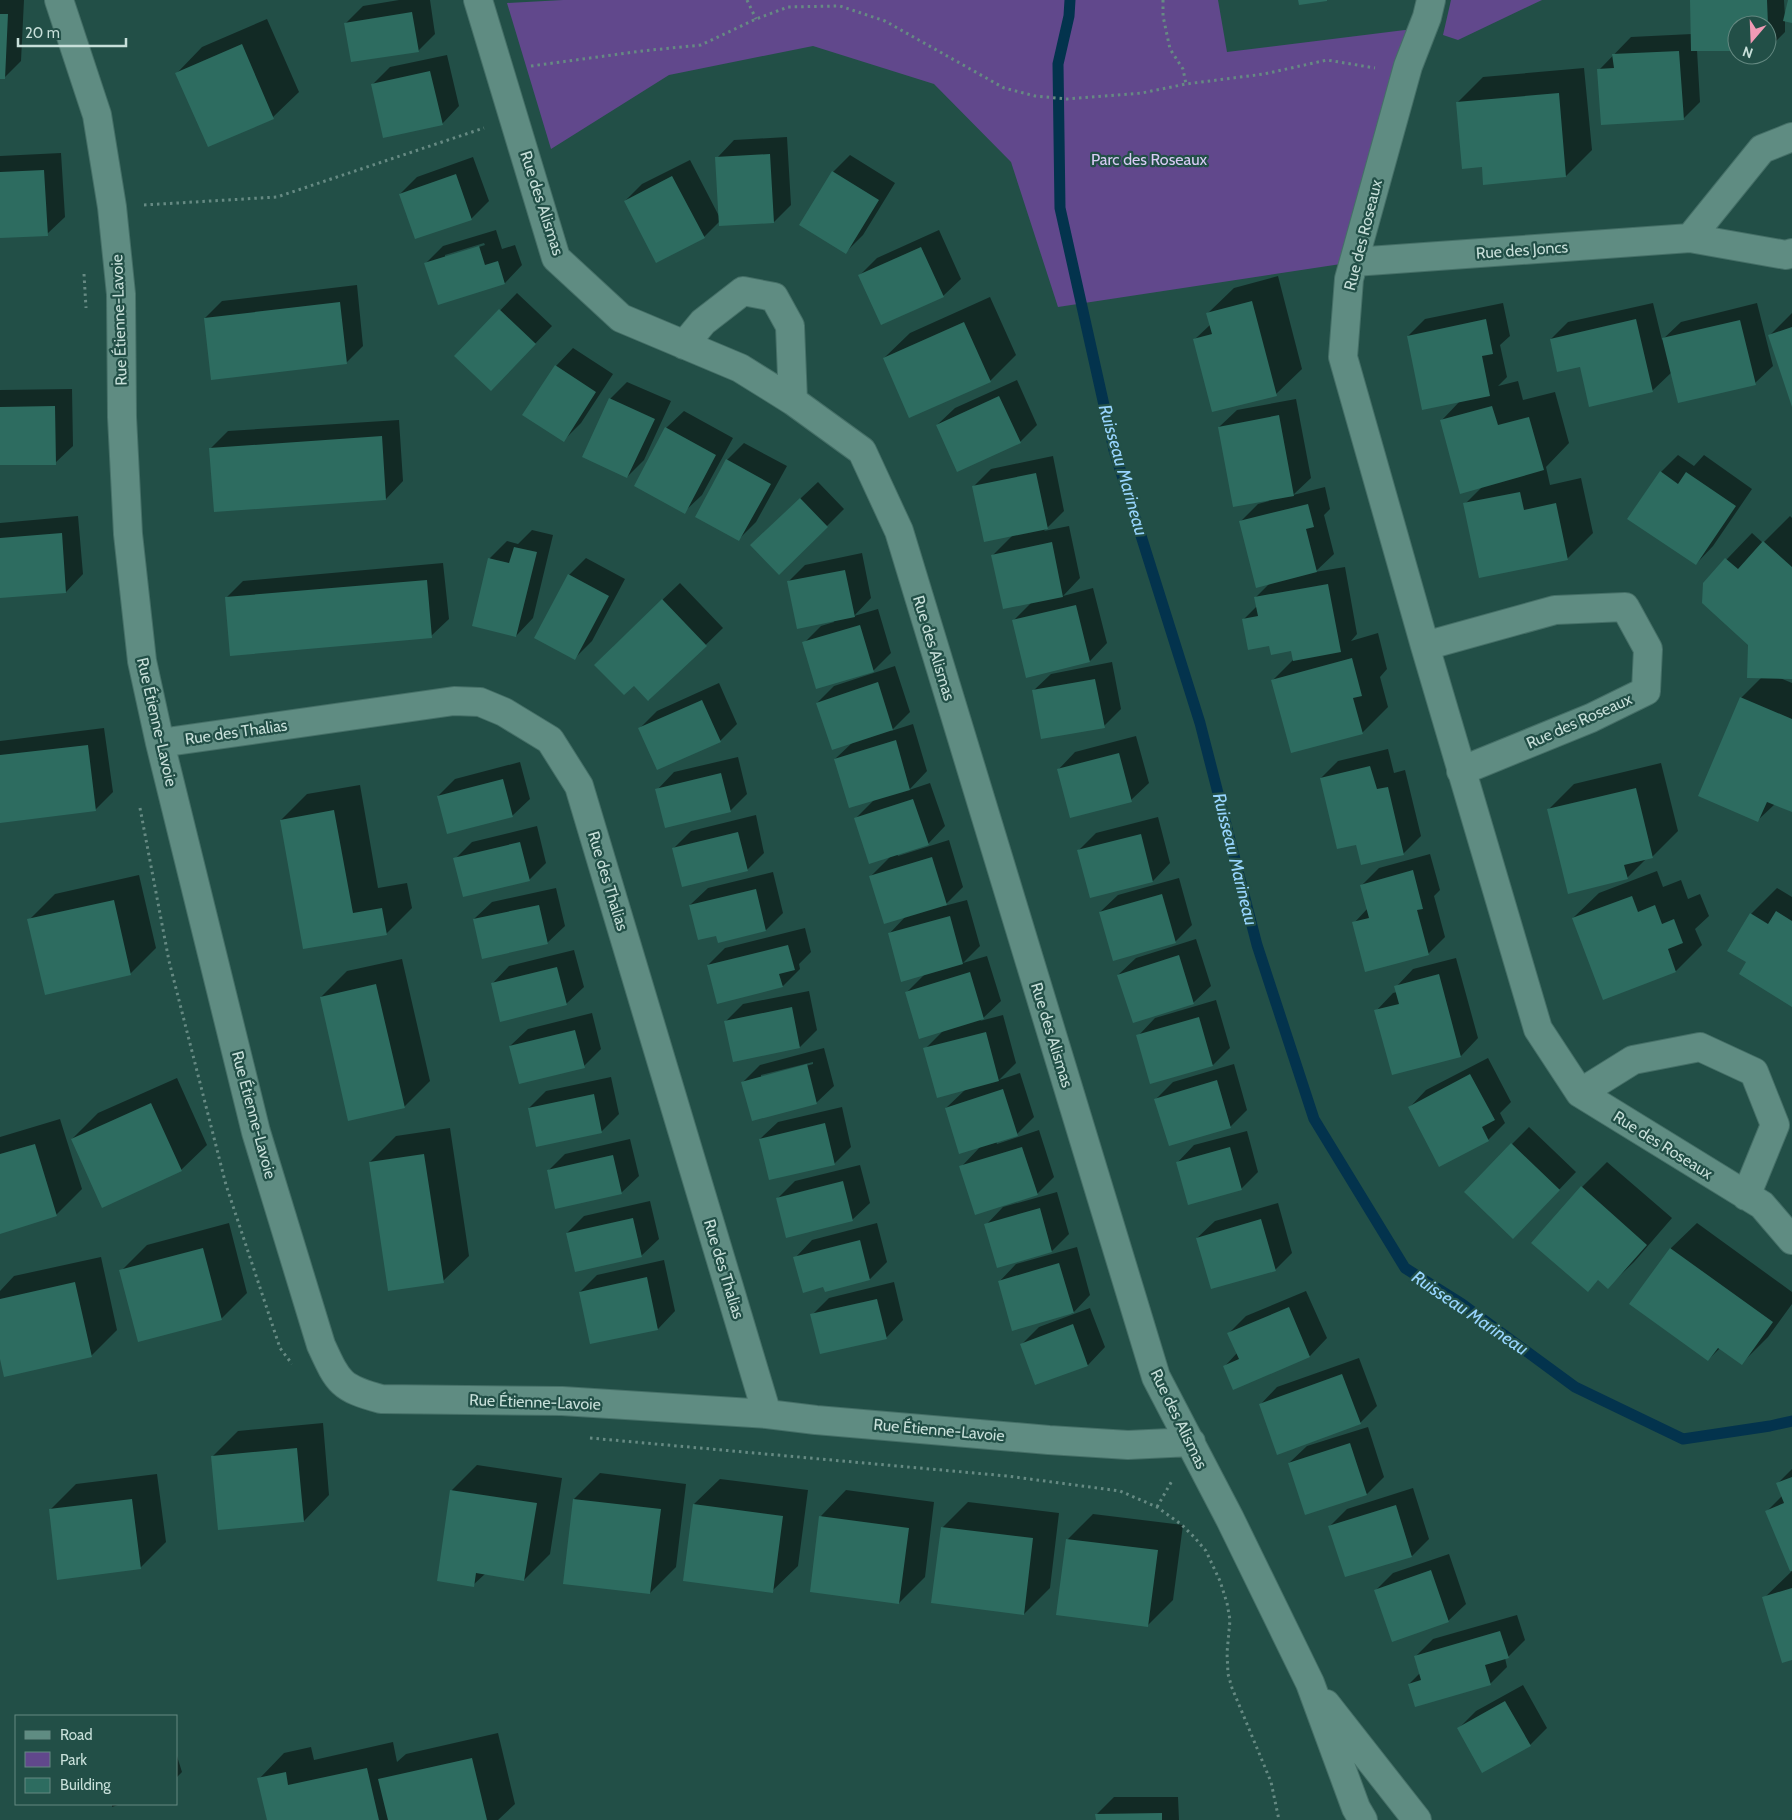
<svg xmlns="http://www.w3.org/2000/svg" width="1792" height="1820" font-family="Cabin,sans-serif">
  <rect width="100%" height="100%" fill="#224f47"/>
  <path fill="#61488c" d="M563,0H1218L1227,52L1421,28L1354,262L1058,307L1011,162L934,84L813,46L669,75L551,149L507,3Z
    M1451,0H1542L1458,40L1443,35Z"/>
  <path fill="#0007" fill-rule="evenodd" d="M0,0H24L21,61L4,78H0Z
    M399,0H430L435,34L418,51L346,23L363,6Z
    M1692,0H1784L1785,17L1789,0H1792V22L1785,20V32L1768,49L1767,25H1737V50H1697L1700,102L1683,119L1599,70L1631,37L1692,34Z
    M267,19L299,92L273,117L177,73L202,47Z
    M447,55L459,106L442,124L372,85L390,67Z
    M1584,68L1592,150L1566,176L1483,166L1457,103L1483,77Z
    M787,137L791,205L774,222L720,221L704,237L625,201L642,184L690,160L720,218L717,158L734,140Z
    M61,153L65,217L47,234L0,237V156Z
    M850,155L895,183L863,235L846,252L833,172Z
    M473,157L489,201L471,219L400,194L417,177Z
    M496,230L502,249L515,245L522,265L505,283L438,303L426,263L443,246ZM484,243L485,245L445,258V255Z
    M939,230L961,279L943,296L860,275L877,258Z
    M1278,276L1302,369L1276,394L1194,340L1211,324L1208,313L1234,288Z
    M357,285L363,346L346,363L205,318L222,301Z
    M517,293L552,326L508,372L456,356Z
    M990,297L1016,355L990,381L884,358L910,333Z
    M1503,303L1510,336L1500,345L1507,377L1498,386L1518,381L1523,400L1555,392L1569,443L1546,467L1550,485L1581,478L1593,533L1567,559L1465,504L1483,486L1442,420L1461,400L1408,336L1425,319Z
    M1653,303L1662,340L1681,322L1757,303L1773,366L1755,383L1672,372L1652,391L1580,365L1551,339L1568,322Z
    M1792,313V404L1769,336Z
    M573,348L613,374L581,423L564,440L524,415L556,366Z
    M1017,380L1037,425L1020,442L937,425L955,408Z
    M627,382L671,401L644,460L627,477L610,399Z
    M72,389L73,446L55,463L0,464V390Z
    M1296,399L1311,478L1293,495L1325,487L1330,509L1324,515L1334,554L1315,572L1345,567L1357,634L1351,641L1378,633L1387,669L1380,677L1388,707L1362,733L1273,680L1294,659L1292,650L1270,645L1244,619L1257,606L1256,597L1270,583L1240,522L1258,504L1269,501L1219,427L1237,410Z
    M684,411L733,438L702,495L684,512L666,428Z
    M399,420L403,481L386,499L211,448L228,431Z
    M744,443L787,466L756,522L739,539L727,460Z
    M1678,455L1694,466L1704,455L1752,489L1713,546L1696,564L1661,472Z
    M1053,456L1064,511L1044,531L1069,526L1080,578L1063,596L1093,588L1107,643L1090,661L1013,621L1032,602L993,555L1013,535L974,486L991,469Z
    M818,482L844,509L827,526L769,528Z
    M78,516L83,574L66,592L0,597V523Z
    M1790,516L1792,518V678H1780L1792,683V811L1775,804L1758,820L1741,698L1762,677L1749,644L1704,583L1752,533L1763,543Z
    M532,530L553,535L533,618L516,636L490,558L507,541L518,544Z
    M862,553L871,598L854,616L878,609L891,653L874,670L817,687L804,643L821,626L834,622L833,620L788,582L805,565Z
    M586,558L625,579L592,641L575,658L569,575Z
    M443,563L449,619L431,636L226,598L243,581Z
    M680,583L723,628L649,700L613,647Z
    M1112,662L1121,709L1104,726L1033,691L1051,674Z
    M895,666L910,712L891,731L913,724L927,771L909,790L930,783L945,826L928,844L897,854L898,856L949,840L963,887L944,906L967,900L980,946L963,963L987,956L1001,1001L980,1021L1003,1015L1016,1063L999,1080L1020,1073L1034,1117L1017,1134L996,1141L997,1144L1039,1130L1054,1177L1037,1194L961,1167L981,1146L946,1108L966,1089L925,1049L943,1031L906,993L925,974L889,934L906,916L871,876L891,856L855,819L875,799L835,759L853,742L817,703L834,686Z
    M719,683L737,724L720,741L639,729L657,711Z
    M104,728L113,792L95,810L0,821V741Z
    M1136,736L1149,783L1131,800L1058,770L1075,752Z
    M1388,749L1394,773L1405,770L1421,836L1403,854L1357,843L1321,778L1338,761Z
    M738,757L747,794L730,811L657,790L674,772Z
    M520,762L530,799L512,816L438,796L455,779Z
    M1661,763L1678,831L1652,857L1647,858L1627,878L1548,810L1574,784Z
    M360,785L378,888L407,883L412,908L386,934L304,948L281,820L307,794Z
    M756,815L764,853L747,870L674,848L691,831Z
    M1158,817L1170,863L1153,881L1091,896L1079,850L1096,833Z
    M537,826L546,863L529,880L455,859L472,842Z
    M1430,854L1440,890L1434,896L1445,937L1428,954L1354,923L1368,908L1362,885L1379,868Z
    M1657,871L1663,887L1681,880L1688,899L1700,894L1709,916L1695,929L1702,945L1676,971L1604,998L1573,918L1599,893Z
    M773,872L783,913L766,930L719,941L717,934L690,905L708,888Z
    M139,875L156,948L130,974L29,920L55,894Z
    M1179,878L1192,925L1175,942L1100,912L1118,895Z
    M556,888L565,926L547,943L474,919L492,902Z
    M1777,888L1792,897V1005L1748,962L1751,914Z
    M805,928L811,952L799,964L800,969L783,986L708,965L725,948Z
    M1196,939L1211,986L1193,1003L1118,975L1136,958Z
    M574,950L584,987L566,1004L492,984L509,966Z
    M1456,958L1478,1038L1461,1056L1376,1011L1393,993L1397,992L1396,987L1413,969Z
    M402,959L430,1081L404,1107L321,997L347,971Z
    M809,991L817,1030L800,1047L725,1022L743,1004Z
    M1216,1000L1230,1048L1213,1065L1138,1036L1155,1018Z
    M592,1013L601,1049L584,1066L510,1046L528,1029Z
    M824,1048L834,1086L816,1103L743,1082L760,1065ZM813,1062V1064L761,1078V1075Z
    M1488,1058L1511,1102L1500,1113L1505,1123L1488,1140L1409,1108L1426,1090Z
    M1234,1064L1247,1110L1230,1127L1156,1099L1173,1082Z
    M611,1077L619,1114L602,1131L537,1145L529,1108L546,1091Z
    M177,1078L207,1145L181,1170L72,1139L98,1113Z
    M842,1107L851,1147L834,1164L760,1139L778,1122Z
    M60,1119L82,1189L56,1215L0,1233V1137Z
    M1529,1127L1576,1172L1530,1220L1512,1144Z
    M450,1128L469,1256L443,1281L370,1162L396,1136Z
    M1247,1131L1258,1172L1241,1189L1177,1163L1194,1145Z
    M630,1139L639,1176L621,1193L548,1171L565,1154Z
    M1607,1162L1672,1218L1634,1262L1608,1287L1599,1279L1582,1187Z
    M860,1165L870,1203L852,1220L778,1198L795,1181Z
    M1057,1192L1069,1234L1052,1251L986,1225L1003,1207Z
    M650,1201L659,1239L641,1256L567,1233L584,1216Z
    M1278,1203L1292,1253L1275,1270L1197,1238L1215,1221Z
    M229,1223L247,1293L221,1319L121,1271L147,1245Z
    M877,1223L887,1262L870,1279L824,1286L795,1258L812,1240Z
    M1697,1223L1792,1292V1304L1768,1337L1742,1363L1720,1348L1708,1360L1631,1303L1671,1248Z
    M1077,1247L1090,1295L1072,1314L999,1282L1016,1264Z
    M101,1257L117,1330L91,1356L0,1354V1291L14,1276Z
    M664,1260L675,1311L658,1329L580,1292L597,1275Z
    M894,1282L903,1320L886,1338L812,1315L829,1298Z
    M1306,1291L1327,1338L1310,1356L1233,1388L1225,1366L1237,1353L1229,1333L1246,1316Z
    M1090,1308L1105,1347L1088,1365L1036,1383L1022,1344L1039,1327Z
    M1359,1358L1377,1406L1360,1423L1260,1405L1277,1387Z
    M323,1423L329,1495L304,1521L212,1457L238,1431Z
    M1368,1427L1384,1477L1367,1494L1289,1463L1307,1446Z
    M477,1465L562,1478L550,1554L524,1580L485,1574L473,1585L452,1490Z
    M1792,1469V1659L1764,1598L1792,1571L1767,1511L1782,1496L1777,1484Z
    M600,1473L686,1484L676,1567L650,1593L564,1583L574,1499Z
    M157,1474L166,1542L140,1568L50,1510L76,1484Z
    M720,1479L808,1490L798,1566L772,1591L694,1504Z
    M1413,1488L1429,1539L1412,1556L1330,1526L1347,1509Z
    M846,1490L934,1502L925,1577L899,1603L821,1516Z
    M968,1502L1059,1513L1050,1588L1024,1614L942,1528Z
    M1093,1514L1183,1525L1173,1600L1147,1626L1067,1540Z
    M1449,1554L1466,1604L1448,1621L1376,1590L1393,1573Z
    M1517,1615L1525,1640L1508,1657L1505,1658L1507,1667L1490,1684H1409L1420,1673L1416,1656L1433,1639Z
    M1523,1685L1547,1728L1530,1745L1459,1728L1476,1711Z
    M498,1733L515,1804L498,1820H268L259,1779L284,1753L311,1747L314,1760L393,1742L397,1762L406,1754Z
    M176,1753L182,1772L176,1778Z
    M1114,1797H1178L1179,1820H1097V1814Z
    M112,1804H121L112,1807Z"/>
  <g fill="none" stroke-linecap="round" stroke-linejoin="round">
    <path stroke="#03334d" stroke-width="11" d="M1070,0L1069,16L1058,64L1060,208L1114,450L1200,723L1257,945L1314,1119L1405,1268L1462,1304L1575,1387L1683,1439L1770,1426L1792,1421"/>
  </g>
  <path fill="#2d6c60" d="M1298,0H1327V1L1299,5Z
    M1690,0H1767L1768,25H1737V51H1691Z
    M1788,0H1792V23L1783,21Z
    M412,12L419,52L351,62L344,23Z
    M0,14H8L5,79H0Z
    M242,44L274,119L208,147L175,73Z
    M1679,51L1684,120L1601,125L1597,69L1614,68L1612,54Z
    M430,71L443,125L383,138L371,84Z
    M1559,93L1566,177L1483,185L1482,167L1462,169L1456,102Z
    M770,154L774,223L719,226L715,157Z
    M44,170L48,236L0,238V172Z
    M832,171L879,200L846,254L799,225Z
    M456,174L472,220L415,239L399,194Z
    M672,176L705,238L656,263L624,201Z
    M479,246L485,265L498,261L505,284L438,305L424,263Z
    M921,247L944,297L881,325L858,275Z
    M1252,301L1277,396L1212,412L1193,339L1212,334L1206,313Z
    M340,302L347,364L211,380L204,318Z
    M499,309L536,344L491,391L454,356Z
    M1486,319L1493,354L1482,356L1490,396L1422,410L1407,336Z
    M1636,319L1653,392L1589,407L1580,367L1557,372L1550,339Z
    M1740,320L1756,385L1678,403L1662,338Z
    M964,322L991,382L909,418L883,358Z
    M1792,327V407L1768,335Z
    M555,365L596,392L564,442L522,415Z
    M999,396L1021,443L957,472L936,425Z
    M609,398L655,419L627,478L582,457Z
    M55,406L56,465H0V407Z
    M1492,406L1498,425L1529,417L1544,470L1460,494L1440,420Z
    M1279,415L1294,496L1233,507L1218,427Z
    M665,427L716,455L685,514L634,486Z
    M382,436L386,500L214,512L209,448Z
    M726,459L771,484L739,541L695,517Z
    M1660,471L1678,484L1686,472L1736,506L1696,565L1627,519Z
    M1036,473L1048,529L984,542L972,486Z
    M1520,492L1524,510L1556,503L1568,560L1479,578L1463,503Z
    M800,498L828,527L779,575L750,545Z
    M1308,504L1314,527L1306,529L1317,572L1256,588L1239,521Z
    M62,533L66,593L0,598V538Z
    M1763,541L1792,567V679L1747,678L1748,645L1702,603L1703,583L1725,558L1738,569Z
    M1052,542L1063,597L1003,609L991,555Z
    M514,547L537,552L516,637L472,626L488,558L509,563Z
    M845,570L855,617L797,629L787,581Z
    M568,574L609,596L575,660L534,638Z
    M427,580L432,638L230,656L225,597Z
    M1328,584L1341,652L1293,661L1291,651L1271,655L1269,646L1248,650L1242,619L1258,616L1254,597Z
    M662,599L707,646L648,701L634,686L624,695L594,665Z
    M1076,605L1090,662L1026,678L1012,620Z
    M860,625L874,672L816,689L802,642Z
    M1352,658L1362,696L1353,698L1363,734L1291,753L1271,680Z
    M1095,679L1105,728L1041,739L1032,690Z
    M878,682L893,730L832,750L816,703Z
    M1740,697L1792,719V812L1767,802L1758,822L1698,796Z
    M702,700L721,742L657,770L638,728Z
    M896,740L910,790L849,808L834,759Z
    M88,745L96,811L0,823V755Z
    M1119,753L1132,802L1070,818L1057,769Z
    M1370,766L1377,789L1388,787L1404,855L1361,865L1356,845L1337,849L1320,778Z
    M721,773L731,812L665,828L655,789Z
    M503,779L513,817L447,834L437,796Z
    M1636,788L1653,858L1624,865L1628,879L1568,894L1547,809Z
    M913,799L929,845L869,864L854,818Z
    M334,810L353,913L382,908L387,935L303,949L280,820Z
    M738,832L748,871L682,887L672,848Z
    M1141,834L1153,882L1090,898L1077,850Z
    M520,842L530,881L463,897L453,858Z
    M932,857L947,905L884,924L869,876Z
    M1413,870L1423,909L1417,910L1429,955L1365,972L1352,922L1369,918L1360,885Z
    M756,889L766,931L718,943L716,936L698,940L689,905Z
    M1162,894L1176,943L1113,961L1099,912Z
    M1632,896L1638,912L1655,905L1662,924L1674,919L1683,943L1668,949L1676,972L1603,1000L1572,918Z
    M114,900L131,975L45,995L27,919Z
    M539,905L548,944L482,959L473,919Z
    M1776,911L1792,921V1007L1739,974L1746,962L1727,951L1750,913L1768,924Z
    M950,916L963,964L901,982L888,933Z
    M788,945L795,970L779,974L783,987L717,1004L707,965Z
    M1179,955L1194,1004L1133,1023L1117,975Z
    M557,967L567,1005L500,1022L491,983Z
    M970,972L984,1019L919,1039L905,992Z
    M1439,974L1461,1057L1392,1075L1374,1010L1399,1004L1394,986Z
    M376,984L405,1108L348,1121L320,997Z
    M792,1007L800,1048L733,1062L724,1021Z
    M1199,1017L1213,1066L1150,1084L1136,1035Z
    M575,1030L585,1068L519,1084L509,1046Z
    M986,1032L999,1081L937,1098L923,1048Z
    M807,1064L817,1104L752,1121L741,1082Z
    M1470,1074L1495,1120L1482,1127L1489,1141L1439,1167L1408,1107Z
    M1217,1080L1231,1128L1169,1146L1154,1099Z
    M1003,1089L1018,1136L959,1154L945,1108Z
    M594,1094L602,1133L536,1147L528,1108Z
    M151,1103L182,1171L102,1208L71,1139Z
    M825,1123L835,1165L769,1180L759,1139Z
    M1511,1143L1560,1190L1513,1239L1464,1192Z
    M35,1144L57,1216L0,1234V1154Z
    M1022,1147L1038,1195L975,1215L959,1166Z
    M1230,1147L1242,1190L1188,1205L1176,1162Z
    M424,1154L444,1283L388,1291L369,1162Z
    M613,1155L622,1194L555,1209L547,1170Z
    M843,1181L853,1221L786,1238L776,1198Z
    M1581,1186L1647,1245L1608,1289L1598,1280L1588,1292L1531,1243Z
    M1040,1208L1052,1252L997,1268L984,1224Z
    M633,1218L642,1257L575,1272L566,1233Z
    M1261,1219L1276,1271L1211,1289L1196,1238Z
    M860,1240L870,1280L825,1292L823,1287L803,1293L793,1257Z
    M203,1248L222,1320L138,1342L119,1270Z
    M1670,1248L1773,1322L1742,1365L1718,1348L1708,1361L1629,1304Z
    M1059,1263L1074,1313L1012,1331L998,1281Z
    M647,1277L658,1330L590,1344L579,1292Z
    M75,1282L92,1357L4,1377L0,1359V1299Z
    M877,1299L887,1339L820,1354L810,1314Z
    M1289,1307L1310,1357L1233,1390L1223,1366L1239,1359L1227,1333Z
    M1073,1324L1088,1366L1035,1385L1020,1344Z
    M1342,1374L1361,1424L1277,1455L1259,1404Z
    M1350,1443L1367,1495L1305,1515L1288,1463Z
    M297,1448L304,1522L218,1530L211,1456Z
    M1792,1477V1571H1790L1765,1511L1784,1503L1776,1483Z
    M450,1490L537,1503L524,1581L476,1573L474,1587L437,1581Z
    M132,1499L141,1569L57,1580L49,1509Z
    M573,1499L661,1509L650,1594L563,1584Z
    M693,1504L783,1516L773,1593L683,1581Z
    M1396,1505L1412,1557L1345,1577L1328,1526Z
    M819,1516L909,1528L899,1604L810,1592Z
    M941,1527L1033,1538L1024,1615L931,1603Z
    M1066,1539L1158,1550L1148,1627L1056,1615Z
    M1431,1570L1449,1622L1392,1642L1374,1590Z
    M1792,1588V1660L1782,1663L1762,1597Z
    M1500,1631L1509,1658L1485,1665L1491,1685L1415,1707L1408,1684L1421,1680L1414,1656Z
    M1505,1701L1531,1746L1482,1773L1457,1728Z
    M472,1758L487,1820H388L378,1779Z
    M367,1768L379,1820H267L257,1778L286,1772L288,1785Z
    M1162,1813V1820H1096L1095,1814Z"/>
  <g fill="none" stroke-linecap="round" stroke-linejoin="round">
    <defs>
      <path id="minor" d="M59,0L97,115L112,207L121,294L122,417L128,534L142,661L160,743L256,1132L321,1345C338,1382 340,1388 381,1399L562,1401L767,1414L816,1420L1049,1440L1128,1445L1191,1442
        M478,0L556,258L621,318L740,368L793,401L862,451L899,531L1156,1377L1230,1519L1310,1683L1356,1808L1363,1820
        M1431,0L1427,17L1408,66L1349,279L1343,357L1425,646L1538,1029L1580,1093L1762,1205L1792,1240
        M1690,238L1762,149L1792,137
        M1354,262L1690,238L1786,255L1792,253
        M684,345L703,322L743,291L774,297L790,326L793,401
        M1425,646L1555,610L1625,607L1648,649L1646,691L1591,718L1461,771
        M160,743L454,701L480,702L504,712L550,740L579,786L767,1414
        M1580,1093L1633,1060L1700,1047L1754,1072L1775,1125L1746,1196
        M1326,1704L1417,1820"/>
    </defs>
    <use href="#minor" stroke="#456f67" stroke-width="30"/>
    <path stroke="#668a83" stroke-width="3" stroke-dasharray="2.5 4" stroke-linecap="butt" d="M747,0L756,19
      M1163,0V16L1170,49L1183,69L1186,84
      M531,66L642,51L701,45L756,19L788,7L840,6L885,21L1004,88L1035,96L1067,99L1142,93L1186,84L1264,74L1327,60L1375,68
      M144,205L277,197L484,128
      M84,274L86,308
      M140,808L169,961L226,1185L280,1348L292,1364
      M590,1438L1007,1476L1120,1491L1157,1507L1182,1525L1195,1538L1206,1551L1220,1581L1227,1603L1230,1620L1227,1653L1228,1674L1232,1688L1264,1765L1271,1782L1279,1820
      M1157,1507L1173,1479"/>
    <use href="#minor" stroke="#5f8c82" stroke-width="28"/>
  </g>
  <g text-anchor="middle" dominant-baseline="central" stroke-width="4.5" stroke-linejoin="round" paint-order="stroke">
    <g font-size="16" fill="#d8cbf4" stroke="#224f47">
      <text x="1149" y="159">Parc des Roseaux</text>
    </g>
    <g font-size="16" fill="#c7dfd9" stroke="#224f47">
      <text transform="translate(542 203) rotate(72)">Rue des Alismas</text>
      <text transform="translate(1363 235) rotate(-76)">Rue des Roseaux</text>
      <text transform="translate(1522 250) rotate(-4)">Rue des Joncs</text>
      <text transform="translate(119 320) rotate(-92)">Rue Étienne-Lavoie</text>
      <text transform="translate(934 648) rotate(73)">Rue des Alismas</text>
      <text transform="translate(1579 721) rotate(-24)">Rue des Roseaux</text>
      <text transform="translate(157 722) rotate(77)">Rue Étienne-Lavoie</text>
      <text transform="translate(236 732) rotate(-8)">Rue des Thalias</text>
      <text transform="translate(608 881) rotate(73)">Rue des Thalias</text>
      <text transform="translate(1052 1035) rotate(73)">Rue des Alismas</text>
      <text transform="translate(254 1115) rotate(75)">Rue Étienne-Lavoie</text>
      <text transform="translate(1663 1145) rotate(32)">Rue des Roseaux</text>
      <text transform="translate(724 1269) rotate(73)">Rue des Thalias</text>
      <text transform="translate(535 1402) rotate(2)">Rue Étienne-Lavoie</text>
      <text transform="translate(1179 1419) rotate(64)">Rue des Alismas</text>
      <text transform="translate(939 1430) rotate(5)">Rue Étienne-Lavoie</text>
    </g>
    <g font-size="18" font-style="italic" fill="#98d5fe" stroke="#224f47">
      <text transform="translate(1123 470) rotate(74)">Ruisseau Marineau</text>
      <text transform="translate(1235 859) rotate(76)">Ruisseau Marineau</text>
      <text transform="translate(1470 1313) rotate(34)">Ruisseau Marineau</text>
    </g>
  </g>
  <rect x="15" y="1715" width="162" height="90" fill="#224f47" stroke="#648981"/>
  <rect x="25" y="1731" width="25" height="8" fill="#5f8c82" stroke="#648981"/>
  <text x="60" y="1740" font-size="15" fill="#c7dfd9">Road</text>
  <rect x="25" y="1752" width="25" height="15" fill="#61488c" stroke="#648981"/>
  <text x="60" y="1765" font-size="15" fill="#c7dfd9">Park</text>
  <rect x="25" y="1778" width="25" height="15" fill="#2d6c60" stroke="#648981"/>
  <text x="60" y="1790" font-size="15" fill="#c7dfd9">Building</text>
  <g transform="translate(1752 40) rotate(199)"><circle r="24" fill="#224f47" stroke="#648981"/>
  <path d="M0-4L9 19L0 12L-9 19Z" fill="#f09ab5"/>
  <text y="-8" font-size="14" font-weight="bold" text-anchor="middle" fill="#c7dfd9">N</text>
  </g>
  <path d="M18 38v8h108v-8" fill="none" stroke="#c7dfd9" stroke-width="2.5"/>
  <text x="25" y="38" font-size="15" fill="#c7dfd9" stroke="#224f47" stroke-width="4" paint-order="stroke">20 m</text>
</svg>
